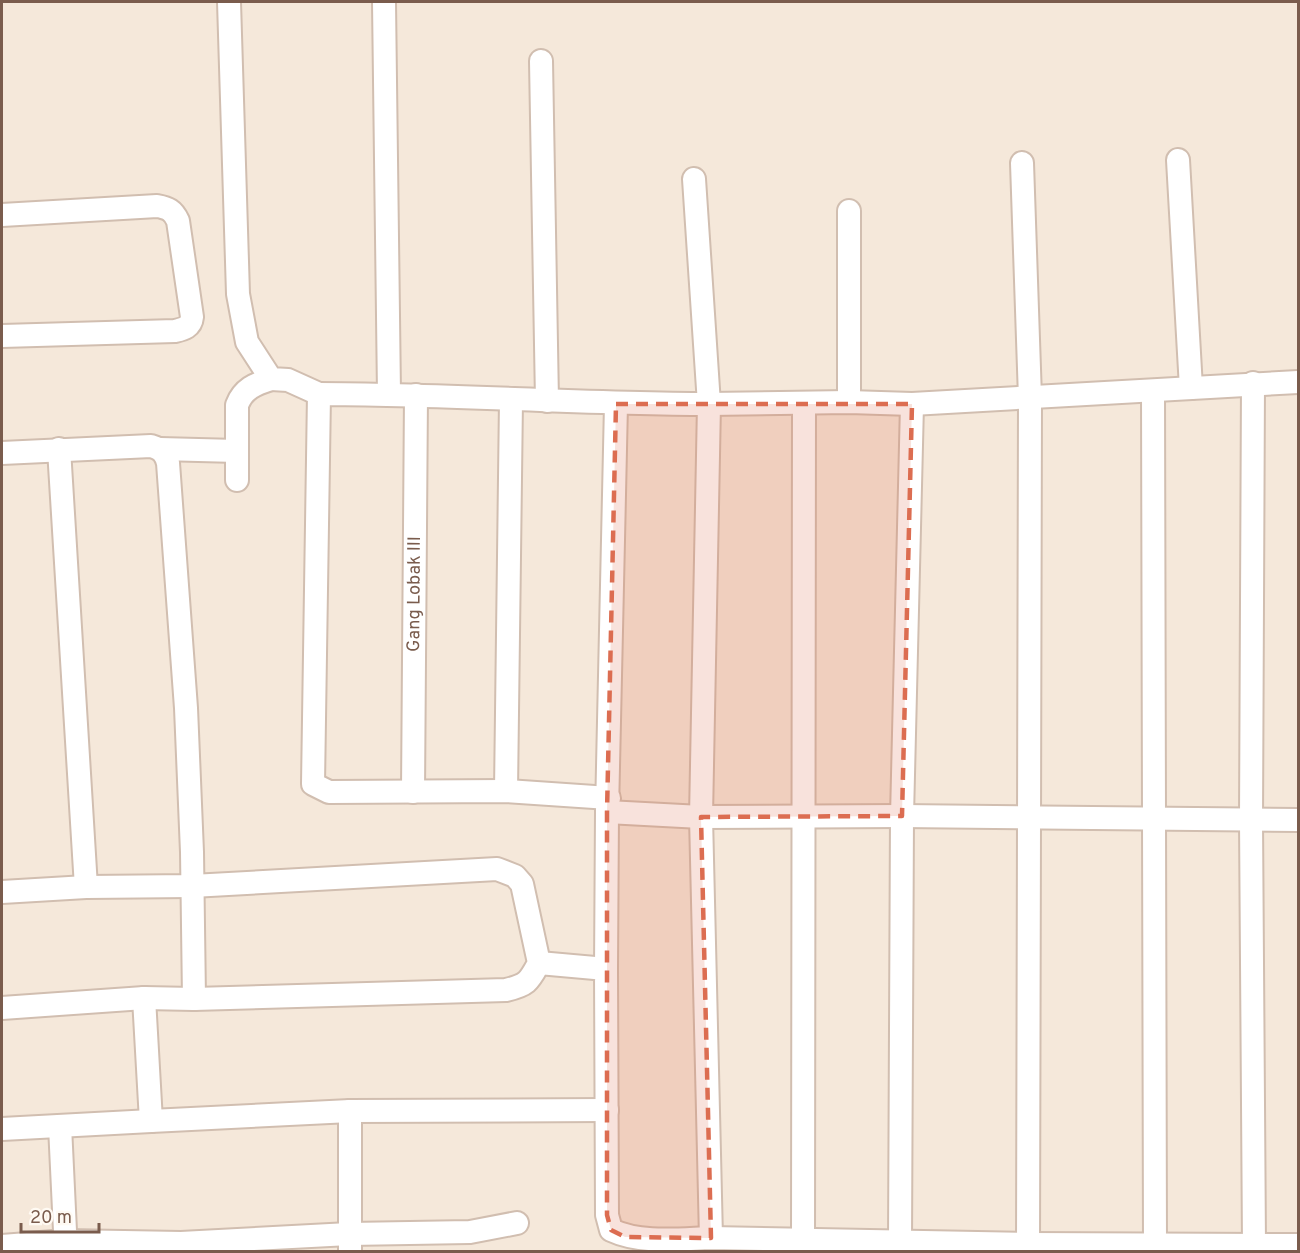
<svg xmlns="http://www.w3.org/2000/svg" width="1300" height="1253" font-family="Overpass,sans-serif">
  <rect width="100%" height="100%" fill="#fdf6ec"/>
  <path fill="#f5e8da" d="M2,2H1298V1251H2Z"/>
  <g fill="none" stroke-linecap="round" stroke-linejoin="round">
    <defs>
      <g id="minor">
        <path d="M229,2L238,294L247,342L271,379L288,380L319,394"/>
        <path d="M384,2L389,394"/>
        <path d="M541,61L547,401"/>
        <path d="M1178,160L1191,388"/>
        <path d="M1022,163L1030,398L1028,1252"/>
        <path d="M694,179L709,404L849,402L912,404L1298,382"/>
        <path d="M2,215L157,206C168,208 173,210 178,221L192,317C191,327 184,329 175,331L2,336"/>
        <path d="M1253,383L1251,820L1254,1245"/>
        <path d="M1153,391L1155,1245"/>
        <path d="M849,402V211"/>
        <path d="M59,449L86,887"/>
        <path d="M160,449L237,451"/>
        <path d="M2,453L151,446C161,449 165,452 168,463L186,708L192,852L194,999"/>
        <path d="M237,480V405C243,389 255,384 271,379"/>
        <path d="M506,791L511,400"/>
        <path id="s1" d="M413,792L416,395"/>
        <path d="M609,798L506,791L329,792L313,784L319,394C449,394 579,404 709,404L701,817L711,1238"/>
        <path d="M607,812L701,817L902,816L1298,820"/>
        <path d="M2,892L86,887L192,886L497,869L515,876L522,884L539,963C529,981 528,985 506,990L194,999L144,998L2,1008"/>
        <path d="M539,963L606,969L607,1215L611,1230C641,1244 679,1239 711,1238L1028,1244L1298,1245"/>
        <path d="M606,969L607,812L616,404"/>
        <path d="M144,998L151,1121L350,1111L607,1110"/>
        <path d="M350,1111V1252"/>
        <path d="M60,1126L66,1252"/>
        <path d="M2,1129L151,1121"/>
        <path d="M803,1241L804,403"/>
        <path d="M900,1242L902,816L912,404"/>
        <path d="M2,1246L66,1241L181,1243L349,1234L470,1232L517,1223"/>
      </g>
    </defs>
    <use href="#minor" stroke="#d1beb0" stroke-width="26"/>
    <use href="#minor" stroke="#fff" stroke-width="22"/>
  </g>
  <path fill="#dc6d51" fill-opacity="0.2" stroke="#dc6d51" stroke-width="4.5" stroke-dasharray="12 8" stroke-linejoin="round" d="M616,404H912L902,816L701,817L711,1238L625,1237L611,1230L607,1215V812Z"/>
  <g text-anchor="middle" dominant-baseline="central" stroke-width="5" stroke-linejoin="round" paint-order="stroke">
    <g font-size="18" fill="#7a5c4d" stroke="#fffaf3">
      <text stroke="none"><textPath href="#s1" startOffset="198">Gang Lobak III</textPath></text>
    </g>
  </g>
  <rect width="1300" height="1253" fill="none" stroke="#7a5c4d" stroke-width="6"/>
  <path d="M21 1223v9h78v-9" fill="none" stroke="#7a5c4d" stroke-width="3"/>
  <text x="30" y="1223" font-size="18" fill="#7a5c4d" stroke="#fffaf3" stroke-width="4.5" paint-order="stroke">20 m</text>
</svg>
